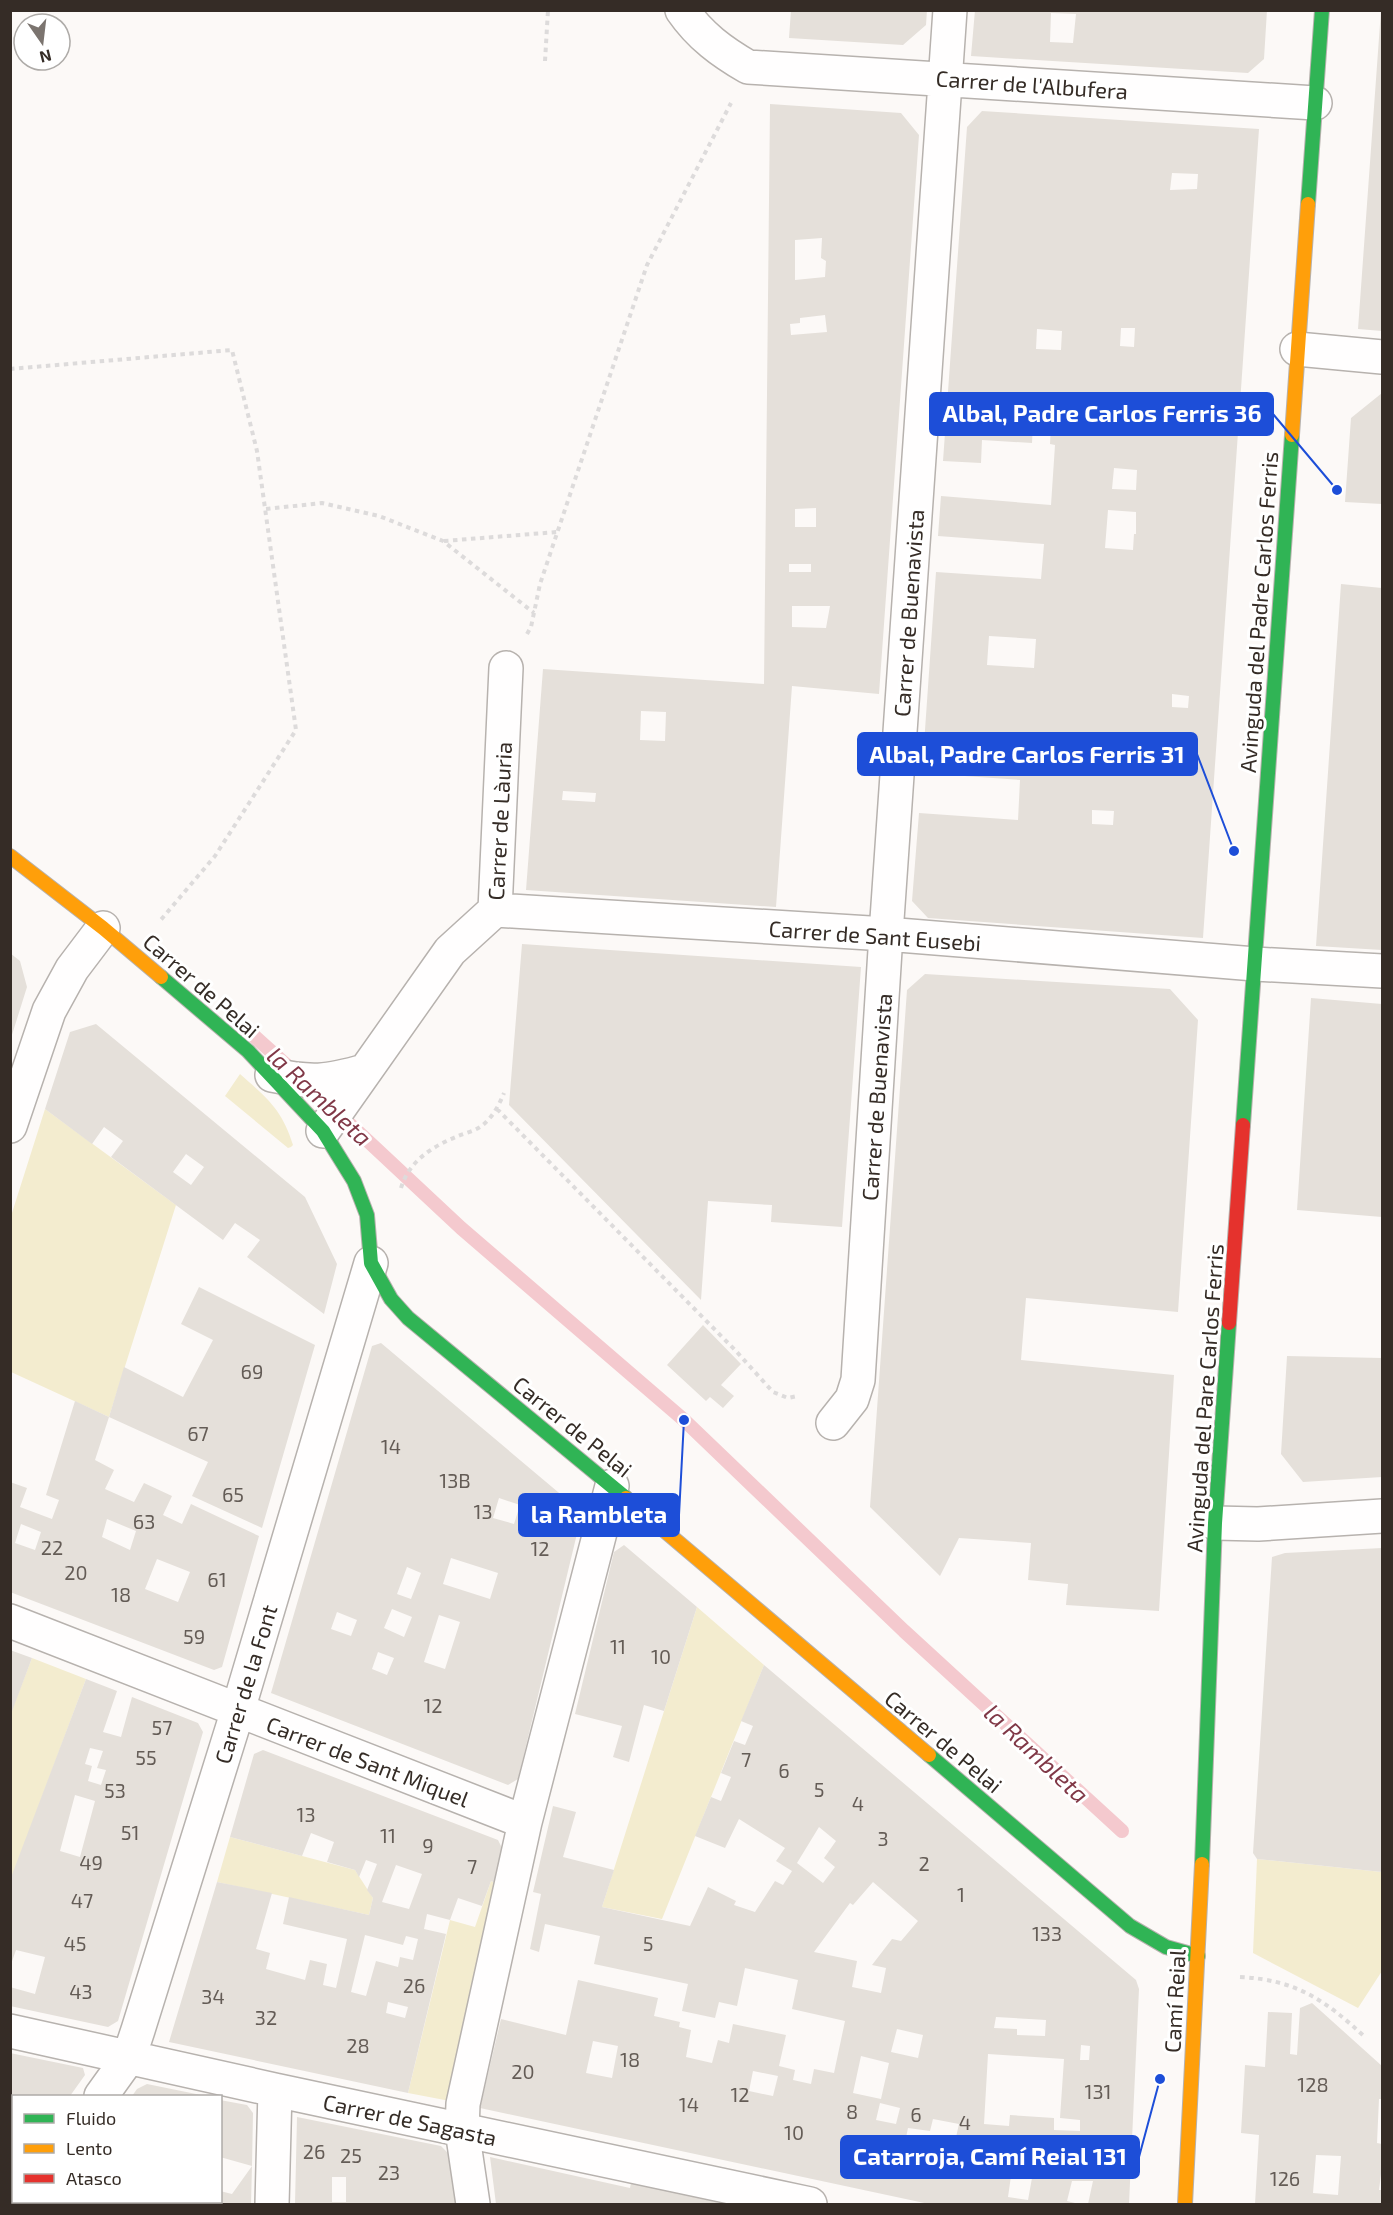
<svg xmlns="http://www.w3.org/2000/svg" width="1393" height="2215" font-family="'Exo 2',sans-serif">
  <rect width="100%" height="100%" fill="#fcf9f7"/>
  <path fill="#f3eccf" d="M240,1074C267,1098 282,1109 293,1145L291,1147L288,1148L225,1096Z
    M45,1109L176,1205L109,1417L11,1372V1216Z
    M697,1607L764,1665L662,1919L602,1907Z
    M32,1658L86,1679L11,1880L10,1715Z
    M230,1837L355,1870L373,1898L369,1915L217,1882Z
    M1257,1859L1382,1872V1971L1358,2008L1253,1953Z
    M491,1881L496,1883L450,2101L408,2093L450,1920L475,1927Z"/>
  <g fill="none" stroke-linecap="round" stroke-linejoin="round">
    <path stroke="#f4c9ce" stroke-width="14" d="M234,1018L294,1072
      M308,1085L461,1228L684,1420L904,1631L1122,1831"/>
  </g>
  <path fill="#e5e0da" fill-rule="evenodd" d="M791,10H927L926,25L903,45L789,38Z
    M975,10H1267L1264,59L1248,73L971,56ZM1051,13L1076,14L1073,43L1050,42Z
    M1381,10H1382V331L1358,329Z
    M770,104L901,113L919,135L879,694L792,686L776,907L526,890L543,669L764,684ZM822,238L821,258L826,261L825,277L795,280V240ZM825,315L827,332L791,335L790,324L800,323V318ZM816,508V527H795V509ZM789,564H811V572H789ZM792,606H830L826,628L792,627ZM641,711L666,712L665,741L640,740ZM563,791L596,793L595,802L562,800Z
    M982,111L1259,129L1203,938L928,918L912,901L919,813L1018,820L1020,780L922,773L936,572L1041,579L1044,544L938,536L941,496L1051,505L1055,445L1050,444L1051,424L1033,423L1032,443L982,440L981,463L943,461L967,127ZM1172,173L1198,174L1197,189L1170,190ZM1121,328H1135L1134,347L1120,346ZM1037,329L1062,331L1061,350L1036,349ZM1114,468L1137,470L1136,490L1112,489ZM1108,510L1136,512V534H1134L1133,550L1105,548ZM989,636L1036,639L1034,668L987,665ZM1172,694L1189,696L1188,708L1172,707ZM1092,810L1114,811L1113,825L1092,824Z
    M1382,393V504L1345,502L1351,418Z
    M1341,584L1382,588V950L1316,946Z
    M522,944L861,967L842,1227L771,1222L772,1205L708,1201L701,1300L509,1105Z
    M10,953L20,961L27,987L11,1038Z
    M925,974L1170,989L1198,1020L1178,1312L1026,1298L1021,1360L1174,1375L1159,1611L1066,1605L1068,1584L1028,1580L1031,1543L959,1538L940,1576L870,1507L907,990Z
    M1311,998L1382,1004V1217L1297,1210Z
    M96,1024L305,1197L337,1264L324,1314L247,1257L260,1240L235,1223L223,1240L111,1157L123,1141L104,1127L92,1144L45,1109L70,1032ZM186,1154L204,1167L191,1185L173,1172Z
    M199,1287L315,1345L262,1528L192,1496L208,1462L109,1417L124,1367L183,1397L213,1340L181,1324Z
    M703,1325L741,1364L721,1385L734,1396L723,1408L710,1397L706,1401L667,1365Z
    M381,1343L577,1508L581,1517L518,1779L508,1785L271,1693L372,1346ZM499,1498L520,1505L514,1524L493,1518ZM451,1558L498,1573L490,1599L443,1584ZM407,1567L421,1573L411,1599L397,1594ZM392,1609L412,1617L404,1637L384,1628ZM337,1612L357,1620L351,1636L331,1629ZM439,1615L460,1622L445,1669L424,1662ZM378,1652L394,1658L387,1675L372,1669Z
    M1287,1356L1382,1358V1477L1303,1482L1281,1454Z
    M75,1401L109,1417L95,1460L114,1470L105,1489L134,1502L144,1483L172,1496L163,1515L182,1524L191,1504L259,1536L222,1667L214,1670L10,1592V1482L27,1488L20,1507L52,1519L59,1500L46,1495ZM107,1519L136,1531L130,1550L102,1537ZM21,1524L41,1532L35,1550L15,1543ZM157,1559L190,1572L178,1602L145,1589Z
    M624,1545L697,1607L664,1711L644,1705L629,1762L613,1757L622,1726L575,1714L614,1552Z
    M1382,1548V1872L1257,1859L1253,1853L1272,1557L1285,1553Z
    M10,1650L32,1658L11,1714H10Z
    M764,1665L1136,1980L1139,1989L1129,2204H1088L1093,2181H1072L1067,2201L1079,2204H929L480,2108L501,2019L566,2035L578,1980L658,1998L654,2016L680,2022L679,2027L691,2030L686,2057L712,2063L718,2040L729,2043L733,2024L786,2035L779,2066L795,2070L793,2080L811,2084L814,2069L834,2073L845,2021L792,2009L798,1980L745,1968L737,2006L719,2002L715,2018L682,2011L688,1984L594,1964L600,1936L545,1924L539,1952L530,1949L541,1894L533,1892L553,1806L576,1812L563,1857L614,1870L602,1907L690,1926L708,1887L736,1901L734,1905L755,1912L775,1881L783,1885L792,1871L776,1861L785,1848L739,1819L725,1848L695,1836L711,1797L721,1801L731,1777L721,1773L734,1741L745,1745L753,1726L741,1721ZM819,1827L836,1841L824,1858L835,1867L823,1883L797,1863ZM873,1882L918,1921L901,1941L892,1939L872,1965L886,1968L881,1993L852,1987L857,1961L814,1952L850,1903L853,1905ZM996,2017L1046,2020L1045,2036L1017,2035V2029L994,2028ZM897,2029L923,2035L918,2058L891,2052ZM593,2041L618,2046L612,2078L586,2073ZM1081,2045L1090,2046L1089,2060H1080ZM988,2054L1064,2059L1060,2118L1080,2120V2131L1054,2130V2118L1010,2115L1009,2126L984,2124ZM861,2056L889,2063L881,2099L853,2093ZM753,2071L778,2076L773,2096L749,2091ZM880,2103L900,2108L896,2124L876,2120ZM933,2119L959,2124L954,2146L929,2140L926,2153L904,2147L908,2128L930,2131ZM1021,2147H1044L1042,2167L1019,2166ZM1011,2176L1032,2178L1028,2200L1008,2197Z
    M86,1679L117,1691L103,1732L121,1737L132,1697L198,1723L203,1732L118,2021L108,2027L10,2006V1987L35,1994L45,1957L16,1950L10,1967V1880ZM90,1748L103,1751L97,1768L106,1770L101,1785L88,1781L92,1766L85,1764ZM75,1795L95,1801L80,1857L60,1851Z
    M263,1750L498,1840L503,1850L496,1883L491,1881L482,1906L458,1898L450,1920L427,1914L424,1929L446,1934L408,2093L169,2042L217,1882L272,1893L256,1949L270,1953L266,1969L305,1980L310,1960L327,1964L323,1985L336,1988L347,1939L283,1924L289,1897L369,1915L373,1898L367,1890L377,1864L366,1860L359,1877L355,1870L327,1862L334,1842L311,1833L302,1856L230,1837L254,1754ZM396,1865L422,1874L409,1909L382,1902ZM365,1935L403,1945L406,1936L418,1939L413,1960L400,1957L398,1967L376,1961L366,1996L351,1992ZM388,2002L408,2007L405,2018L386,2013Z
    M1312,2003L1382,2066V2099H1379L1377,2143L1382,2144V2166L1379,2190H1382V2204H1255L1259,2135L1241,2133L1245,2065L1265,2067L1268,2012L1292,2013L1290,2054L1297,2055L1300,2008ZM1316,2155L1341,2156L1338,2195L1313,2193Z
    M10,2053L83,2068L85,2075L70,2096H14V2179L10,2184Z
    M147,2084L201,2095V2096H132L137,2089Z
    M220,2100L247,2105L253,2113L252,2166L220,2157Z
    M297,2117L441,2146L450,2155L456,2204H295ZM332,2177H346V2202H332Z
    M490,2157L630,2188L631,2183L725,2204H496Z
    M252,2166L251,2204H189L191,2202H220V2191L232,2194Z
    M64,2202H157L155,2204H62Z"/>
  <g fill="none" stroke-linecap="round" stroke-linejoin="round">
    <defs>
      <path id="street" d="M682,10C700,36 722,52 748,67L1315,103
        M1297,349L1382,357
        M495,910L886,934L1255,964L1382,971
        M272,1075C311,1083 326,1082 365,1071
        M10,1126L49,1011L72,969L103,928
        M323,1131L450,951L495,910L506,668
        M833,1423L852,1399L858,1380L886,934L950,10
        M1215,1523L1258,1524L1382,1516
        M10,1621L525,1822
        M10,2031L275,2090L810,2204
        M101,2096L129,2057L138,2030L238,1710L371,1263
        M25,2204L27,2202
        M272,2204L275,2090
        M473,2204L462,2130L463,2104L525,1822L612,1486"/>
      <path id="fast" d="M1308,204L1322,10
        M161,977L248,1051L323,1131L354,1181L367,1215L371,1263L391,1299L408,1318L626,1498
        M1243,1125L1292,435
        M929,1755L1130,1926L1166,1947L1198,1956
        M1202,1864L1215,1523L1229,1323"/>
      <path id="slow" d="M1292,435L1308,204
        M10,856L103,928L161,977
        M626,1498L929,1755
        M1185,2204L1202,1864"/>
      <path id="jam" d="M1229,1323L1243,1125"/>
    </defs>
    <use href="#street" stroke="#b7b2ae" stroke-width="36"/>
    <use href="#fast" stroke="#b7b2ae" stroke-width="16"/>
    <use href="#slow" stroke="#b7b2ae" stroke-width="16"/>
    <use href="#jam" stroke="#b7b2ae" stroke-width="16"/>
    <path stroke="#dddbdb" stroke-width="4" stroke-dasharray="4.5 4.5" stroke-linecap="butt" d="M545,61L548,10
      M10,369L232,350L257,451L296,730L215,856L159,922
      M266,509L322,503L379,516L443,541L534,613
      M444,541L557,532
      M527,634L531,627L540,584L647,265L731,103
      M497,1109L735,1350L773,1392L788,1398L797,1396
      M401,1188C409,1161 433,1146 458,1136C465,1133 474,1131 480,1127C492,1119 499,1105 504,1093
      M1240,1977C1297,1980 1325,2000 1366,2038"/>
    <use href="#street" stroke="#fffefe" stroke-width="33"/>
    <use href="#fast" stroke="#30b455" stroke-width="14"/>
    <use href="#slow" stroke="#ff9f0a" stroke-width="14"/>
    <use href="#jam" stroke="#e5322d" stroke-width="14"/>
  </g>
  <g text-anchor="middle" dominant-baseline="central" stroke-width="6" stroke-linejoin="round" paint-order="stroke">
    <g font-size="20" fill="#645c56">
      <text x="252" y="1371">69</text>
      <text x="198" y="1433">67</text>
      <text x="391" y="1446">14</text>
      <text x="455" y="1480">13B</text>
      <text x="233" y="1494">65</text>
      <text x="483" y="1511">13</text>
      <text x="144" y="1521">63</text>
      <text x="52" y="1547">22</text>
      <text x="540" y="1548">12</text>
      <text x="76" y="1572">20</text>
      <text x="217" y="1579">61</text>
      <text x="121" y="1594">18</text>
      <text x="194" y="1636">59</text>
      <text x="618" y="1646">11</text>
      <text x="661" y="1656">10</text>
      <text x="433" y="1705">12</text>
      <text x="162" y="1727">57</text>
      <text x="146" y="1757">55</text>
      <text x="746" y="1759">7</text>
      <text x="784" y="1770">6</text>
      <text x="819" y="1789">5</text>
      <text x="115" y="1790">53</text>
      <text x="858" y="1803">4</text>
      <text x="306" y="1814">13</text>
      <text x="130" y="1832">51</text>
      <text x="388" y="1835">11</text>
      <text x="883" y="1838">3</text>
      <text x="428" y="1845">9</text>
      <text x="91" y="1862">49</text>
      <text x="924" y="1863">2</text>
      <text x="472" y="1866">7</text>
      <text x="961" y="1894">1</text>
      <text x="82" y="1900">47</text>
      <text x="1047" y="1933">133</text>
      <text x="75" y="1943">45</text>
      <text x="648" y="1943">5</text>
      <text x="414" y="1985">26</text>
      <text x="81" y="1991">43</text>
      <text x="213" y="1996">34</text>
      <text x="266" y="2017">32</text>
      <text x="358" y="2045">28</text>
      <text x="630" y="2059">18</text>
      <text x="523" y="2071">20</text>
      <text x="1313" y="2084">128</text>
      <text x="1098" y="2091">131</text>
      <text x="740" y="2094">12</text>
      <text x="689" y="2104">14</text>
      <text x="852" y="2111">8</text>
      <text x="916" y="2114">6</text>
      <text x="965" y="2122">4</text>
      <text x="794" y="2132">10</text>
      <text x="314" y="2151">26</text>
      <text x="351" y="2155">25</text>
      <text x="389" y="2172">23</text>
      <text x="1285" y="2178">126</text>
    </g>
    <g font-size="22" fill="#352c26" stroke="#fff">
      <text transform="translate(1032 84) rotate(4)">Carrer de l'Albufera</text>
      <text transform="translate(1258 612) rotate(-86)">Avinguda del Padre Carlos Ferris</text>
      <text transform="translate(908 613) rotate(-86)">Carrer de Buenavista</text>
      <text transform="translate(499 821) rotate(-87)">Carrer de Làuria</text>
      <text transform="translate(875 935) rotate(4)">Carrer de Sant Eusebi</text>
      <text transform="translate(202 985) rotate(41)">Carrer de Pelai</text>
      <text transform="translate(876 1097) rotate(-86)">Carrer de Buenavista</text>
      <text transform="translate(1204 1398) rotate(-86)">Avinguda del Pare Carlos Ferris</text>
      <text transform="translate(573 1426) rotate(39)">Carrer de Pelai</text>
      <text transform="translate(245 1684) rotate(-73)">Carrer de la Font</text>
      <text transform="translate(944 1741) rotate(40)">Carrer de Pelai</text>
      <text transform="translate(368 1761) rotate(21)">Carrer de Sant Miquel</text>
      <text transform="translate(1174 2001) rotate(-87)">Camí Reial</text>
      <text transform="translate(410 2119) rotate(12)">Carrer de Sagasta</text>
    </g>
    <g font-size="24" font-style="italic" fill="#803847" stroke="#fff">
      <text transform="translate(320 1096) rotate(43)">la Rambleta</text>
      <text transform="translate(1037 1753) rotate(43)">la Rambleta</text>
    </g>
  </g>
  <path fill="none" stroke="#1d4ed8" stroke-width="2" d="M1337 490L1273 414M1234 851L1197 754M684 1420L679 1515M1160 2079L1139 2157"/>
  <g fill="#1d4ed8" stroke="#fff" stroke-width="2">
    <circle cx="1337" cy="490" r="6"/>
    <circle cx="1234" cy="851" r="6"/>
    <circle cx="684" cy="1420" r="6"/>
    <circle cx="1160" cy="2079" r="6"/>
  </g>
  <g fill="#1d4ed8" stroke="#1d4ed8" stroke-width="2">
    <rect x="930" y="393" width="343" height="42" rx="6"/>
    <rect x="858" y="733" width="339" height="42" rx="6"/>
    <rect x="519" y="1494" width="160" height="42" rx="6"/>
    <rect x="841" y="2136" width="298" height="42" rx="6"/>
  </g>
  <g font-size="24" text-anchor="middle" font-weight="bold" fill="#fff">
    <text x="1102" y="422">Albal, Padre Carlos Ferris 36</text>
    <text x="1027" y="763">Albal, Padre Carlos Ferris 31</text>
    <text x="599" y="1523">la Rambleta</text>
    <text x="990" y="2165">Catarroja, Camí Reial 131</text>
  </g>
  <rect width="1393" height="2215" fill="none" stroke="#352c26" stroke-width="24"/>
  <rect x="12" y="2095" width="210" height="108" fill="#ffffff" stroke="#aeaba8" stroke-width="1.5"/>
  <rect x="24" y="2114" width="30" height="9" fill="#30b455" stroke="#aeaba8" stroke-width="1.5"/>
  <text x="66" y="2125" font-size="18" fill="#352c26">Fluido</text>
  <rect x="24" y="2144" width="30" height="9" fill="#ff9f0a" stroke="#aeaba8" stroke-width="1.5"/>
  <text x="66" y="2155" font-size="18" fill="#352c26">Lento</text>
  <rect x="24" y="2174" width="30" height="9" fill="#e5322d" stroke="#aeaba8" stroke-width="1.5"/>
  <text x="66" y="2185" font-size="18" fill="#352c26">Atasco</text>
  <g transform="translate(42 42) rotate(166)"><circle r="28" fill="#ffffff" stroke="#aeaba8" stroke-width="1.5"/>
  <path d="M0-4.5L10 22L0 15L-10 22Z" fill="#7b746f"/>
  <text y="-9" font-size="16" font-weight="bold" text-anchor="middle" fill="#352c26">N</text>
  </g>
</svg>
